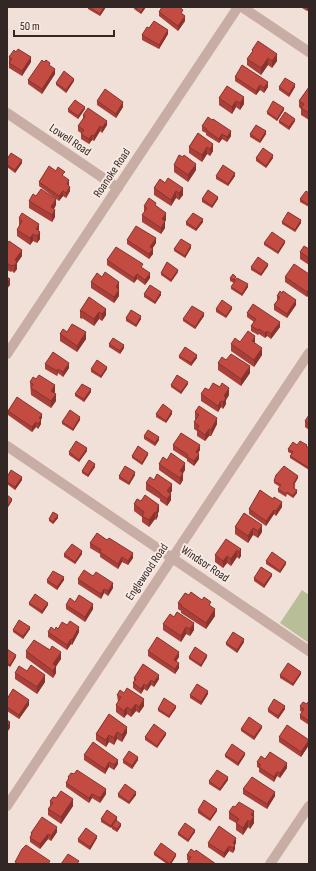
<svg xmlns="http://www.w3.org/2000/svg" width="316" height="871" font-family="'Sofia Sans Condensed',sans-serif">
  <rect width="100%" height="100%" fill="#f0e0d7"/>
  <path fill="#b8be98" d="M302,590L309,595V643L280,623Z"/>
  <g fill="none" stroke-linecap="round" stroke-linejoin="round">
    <path stroke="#c7ada3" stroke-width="10" d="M242,7L309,52
      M7,113L118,188
      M7,354L238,7
      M7,446L309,651
      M7,806L309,353
      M270,864L309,806"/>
  </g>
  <path fill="#a84039" d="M88,7H106L100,16L88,9Z
    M134,7H146L141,14L134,9Z
    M302,7H309V9L307,11L302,8Z
    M159,12L183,14L185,21L178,31L159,16Z
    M149,28L168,34L159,49L142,40V35Z
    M252,50L277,61L272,68L268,65L261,75L247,65V59L252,52Z
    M16,52L31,62L22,76L9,68V57Z
    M50,66L55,74L42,94L28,84V80Z
    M235,77L268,87L264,93L260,90L256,95L235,81Z
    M74,81L66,93L56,85V83Z
    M227,86L244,104L240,110L236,107L232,114L219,105V98Z
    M279,87H295L289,97L279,90Z
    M309,87V120L301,115V109L299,107V101Z
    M97,101L123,107L116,118L97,105Z
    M68,109H85L78,119L68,112Z
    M284,110L277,121L267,114V112Z
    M83,115L107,125L102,133L100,131L94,141L92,140L89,144L81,139V133L78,131V126L83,120Z
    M279,121H295L289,130L279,123Z
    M202,126L231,136L227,142L222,139L219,143L206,135V133L202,131Z
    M198,133L213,151L210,156L207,154L202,162L189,153V147Z
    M250,134H266L260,143L250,137Z
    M256,158H273L266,168L256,161Z
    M7,159L22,163L15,173L7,167Z
    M174,165L196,170L188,182L174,172Z
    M216,176H235L228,186L216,179Z
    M65,177L69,185V186L70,191L66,198L63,196L59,201L39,186V182Z
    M160,179L183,195L179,200L176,198L171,206L154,195V188Z
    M309,193V207L300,202V199Z
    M202,199H218L212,208L202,202Z
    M29,201L56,205L54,209L55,217L52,222L29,208Z
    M144,206H156L166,220L165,221V228L161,234L142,222V215L144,213Z
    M19,218L39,231L40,239L37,243L33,241L30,245L17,236V230L19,226Z
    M186,222H203L196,231L186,225Z
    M282,222L301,223L295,232L282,224Z
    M127,240L156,243L152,249L153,254L149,259L127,244Z
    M264,243H285L278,254L264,245Z
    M7,245L22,256L17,263V269L14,273L12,271L11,272L7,270Z
    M191,248L185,258L174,251V249Z
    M309,249V265L300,259V252Z
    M107,260L143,269L150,278L145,285L137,279L134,283L107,265Z
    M268,266L261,276L251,270V267Z
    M178,272L171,282L161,275V273Z
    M309,274V294L307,297L285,282V277Z
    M102,277L119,288V296L114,303L91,288V282Z
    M230,278L236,279L234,283L230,281Z
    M231,287H248L242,296L231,289Z
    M144,294L161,295L155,304L144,297Z
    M277,296L296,305L287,318L274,310V305L277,301Z
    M89,297L106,315L102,321L99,319L94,326L82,318V319L80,318V311Z
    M216,309H232L226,318L216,312Z
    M247,313L280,327L271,339L267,336L265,338L259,334L258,335L251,331V326L254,322L247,317Z
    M204,316L195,329L183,321V319Z
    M126,318L141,319L136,327L126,321Z
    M67,332L86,339L77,352L60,341V334Z
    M240,342L255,343L262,355L254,367L231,351V344Z
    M109,344L124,348L120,354L109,347Z
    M179,356L197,358L191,366L179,358Z
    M226,360L250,373L241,386L218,370V363Z
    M45,364L69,368L63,377L58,373L57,376L45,369Z
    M91,369H107L101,378L91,372Z
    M30,382L55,392L54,393L56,401L51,408L31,395Z
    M188,384L181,394L171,387V385Z
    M220,387L229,395L226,400V404L223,409L221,407L218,412L201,401V394L209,390Z
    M91,392L84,402L75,396V394Z
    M8,411L42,418L41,419V424L38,429L36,427L32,432L8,415Z
    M195,412L217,424L211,436H209L205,441L197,436V431L194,429V422L196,420L195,419Z
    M156,414H172L166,423L156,417Z
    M309,415V430L305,427V421Z
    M80,420L73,431L62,424V422Z
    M144,436L159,440L155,446L144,439Z
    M173,445L200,450L198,453L199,459L194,466L187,461V459L173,450Z
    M297,445L307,447L309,448V470L290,458V456L292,454L288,452V449Z
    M87,451L79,462L69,455V452Z
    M148,455L142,465L132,458V456Z
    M167,460L185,470L183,473V480L180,485L159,470V464Z
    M95,467L88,477L82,473V471Z
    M135,475L129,485L119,479V476Z
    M7,477L22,480L15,490L7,484Z
    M298,478L294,485L295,488H294L297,493L293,498L287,494L286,497L278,492V489L280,487L274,483V481Z
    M146,483L172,491L170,493L171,500L167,506L160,501V499L146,490Z
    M273,499L282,507L276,516L274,514L266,526L249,514V509Z
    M134,504L159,511L158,513V516L156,520L155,519L149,527L142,522V517L134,511Z
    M244,513L262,532L258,538L253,535L248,543L235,534V527Z
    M58,518L53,524L49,521V519Z
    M90,543L133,558L128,565L122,562L118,569L100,557V554L90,548Z
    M241,549V556L239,559L237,557L231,566L227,563L223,568L215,562V555Z
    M64,554H82L75,564L64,557Z
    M266,561L286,564L280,573L266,564Z
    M272,576L264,588L254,581V578Z
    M78,579L113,588L108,596L104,593L101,599L78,584Z
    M47,580H64L57,590L47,583Z
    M189,595L202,600L211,607L215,616L206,629L181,613V611L178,609V603Z
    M75,602L93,609L85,622L66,609V605Z
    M29,603L48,605L42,614L29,605Z
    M174,617L194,630L190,636L186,634L181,642L163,630V624Z
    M30,629L23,639L13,632V630Z
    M55,630L79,632L72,645L71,644L67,650L48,637V632Z
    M244,642L237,653L226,645V643Z
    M7,649L16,657L10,667L7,665Z
    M26,651L61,659L56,666V673L53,678L26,658Z
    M148,651L179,657L176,661L179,668L175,674L148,656Z
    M189,657H207L201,667L189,659Z
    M27,671L45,682L37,694L15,679V673Z
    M301,674L293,686L280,678V675Z
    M134,678L159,679L154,687L151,685L147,691L144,689L141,694L133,688V683L134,681Z
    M208,694L201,705L190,698V695Z
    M117,695L144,706L139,713L136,711L131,717L127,714L124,718L116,712V705L118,702Z
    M7,699L29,705L19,719L7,711Z
    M309,702V725L300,719V715L302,712L300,711V706L307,704Z
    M176,708L169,718L158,711V709Z
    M268,709H285L278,719L268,712Z
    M109,714L127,733L122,742L117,739L114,745L109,742L106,747L96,740V734Z
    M262,728L254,740L241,731V729Z
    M166,735L157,748L145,740V737Z
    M279,737L309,740V745L301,757L279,742Z
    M84,755L118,764L114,770L109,767L105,774L84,760Z
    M225,755H245L238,766L225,757Z
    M265,759L287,768L280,778L277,776L274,782L259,772V768L257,767V762Z
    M123,760H138L132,769L123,763Z
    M68,777L106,794L100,803L92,798L89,803L66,787V783L68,779Z
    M228,780L220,791L209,784V781Z
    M243,789L275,796L267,809L243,794Z
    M118,794L136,795L129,804L118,797Z
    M56,798L73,806L61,824L48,815V809L50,806V801Z
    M235,807L254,811V823L250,829L248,827L243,835L236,830V823L229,819V812Z
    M198,810L217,811L210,821L198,813Z
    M101,819H117L116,821L121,826L117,832L112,829V827L111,828L101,822Z
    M57,832L51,841L48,839L40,849L30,842V838L31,835V833Z
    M195,832L188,842L178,835V833Z
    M97,838L90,850L78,842V839Z
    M208,843H236L235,845V849L233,853L229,851L224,858L208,847Z
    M154,853L176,856L171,864H167L154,855Z
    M187,855L216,864L189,861L187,860Z"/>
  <path fill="#88342e" d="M104,7H106L100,16V14Z
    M144,7H146L141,14V12Z
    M307,7H309V9L307,11Z
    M185,16V21L178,31V26Z
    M168,30V34L159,49V45Z
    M277,54V61L272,68V61Z
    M31,57V62L22,76V71Z
    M268,58V65L261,75V68Z
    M55,69V74L42,94V89Z
    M74,79V81L66,93V90Z
    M268,82V87L264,93V88Z
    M295,84V87L289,97V94Z
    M260,85V90L256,95V91Z
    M244,97V104L240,110V103Z
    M236,101V107L232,114V107Z
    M123,102V107L116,118V114Z
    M85,107V109L78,119V116Z
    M284,108V110L277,121V119Z
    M295,119V121L289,130V127Z
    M107,121V125L102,133V128Z
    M100,126V131L94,141V136Z
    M231,131V136L227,142V137Z
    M266,131V134L260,143V141Z
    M222,134V139L219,143V139Z
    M92,135V140L89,144V139Z
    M213,144V151L210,156V149Z
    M207,147V154L202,162V155Z
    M273,155V158L266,168V166Z
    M22,160V163L15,173V170Z
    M196,164V170L188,182V175Z
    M235,173V176L228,186V184Z
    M69,180V185L67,189V184Z
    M70,187V191L66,198V193Z
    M183,188V195L179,200V193Z
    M63,191V196L59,201V196Z
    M176,191V198L171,206V200Z
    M218,197V199L212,208V206Z
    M56,199V205L51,214V207Z
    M55,210V217L52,222V215Z
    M166,213V220L162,226V219Z
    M203,219V222L196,231V229Z
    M301,220V223L295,232V230Z
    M165,221V228L161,234V228Z
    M39,224V231L36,229Z
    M40,232V239L37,243V236Z
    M33,234V241L30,245V238Z
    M156,238V243L150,252V247Z
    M285,241V243L278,254V252Z
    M191,245V248L185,258V256Z
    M153,249V254L149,259V254Z
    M22,250V256L17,263V269L14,273L15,260Z
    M268,264V266L261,276V274Z
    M178,270V272L171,282V280Z
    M150,273V278L145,285V280Z
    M137,274V279L134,283V278Z
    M10,279V285L7,289V282Z
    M119,282V288L116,294V287Z
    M248,284V287L242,296V294Z
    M309,289V294L307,297V292Z
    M119,290V296L114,303V297Z
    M161,292V295L155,304V302Z
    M296,300V305L287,318V314Z
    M232,307V309L226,318V316Z
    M106,309V315L102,321V314Z
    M99,312V319L94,326V319Z
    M204,313V316L195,329V327Z
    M141,316V319L136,327V325Z
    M280,322V327L271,339V334Z
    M267,331V336L265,338V333Z
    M86,332V339L77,352V346Z
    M255,336V343L252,341Z
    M124,345V348L120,354V351Z
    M262,348V355L254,367V360Z
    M197,355V358L191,366V363Z
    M69,363V368L63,377V372Z
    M250,366V373L241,386V379Z
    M107,367V369L101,378V376Z
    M58,369V373L57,376V371Z
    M188,382V384L181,394V392Z
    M55,385V392L51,398V391Z
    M229,388V395L226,400V404L223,409V402L224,396Z
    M91,389V392L84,402V399Z
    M56,394V401L51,408V401Z
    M221,401V407L218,412V406Z
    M172,411V414L166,423V421Z
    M42,414V418L39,423V418Z
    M80,417V420L73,431V429Z
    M217,418V424L211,436V430Z
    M41,420V424L38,429V424Z
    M36,422V427L32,432V427Z
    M209,429V436L205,441V435Z
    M159,437V440L155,446V443Z
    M200,445V450L196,457V452Z
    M87,448V451L79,462V460Z
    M148,453V455L142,465V463Z
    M199,454V459L194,466V461Z
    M185,463V470L180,478V471Z
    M95,464V467L88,477V475Z
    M135,472V475L129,485V483Z
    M183,473V480L180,485V478Z
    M298,476V478L293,486V484Z
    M22,477V480L15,490V487Z
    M172,484V491L167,498V491Z
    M297,490V493L293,498V496Z
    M171,494V500L167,506V499Z
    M12,499V501L7,509V507Z
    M282,502V507L276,516V511Z
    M159,505V511L158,513V516L156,520L157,508Z
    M274,510V514L266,526V521Z
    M155,512V519L149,527V520Z
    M58,515V518L53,524V522Z
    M262,525V532L258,538V531Z
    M253,528V535L248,543V536Z
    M241,549V556L239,559V552Z
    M237,550V557L231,566V559Z
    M82,551V554L75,564V562Z
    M133,553V558L128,565V561Z
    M227,556V563L223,568V561Z
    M122,557V562L118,569V564Z
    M286,562V564L280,573V571Z
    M272,574V576L264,588V585Z
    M64,577V580L57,590V587Z
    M113,583V588L108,596V591Z
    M104,589V593L101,599V594Z
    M48,603V605L42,614V611Z
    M93,604V609L85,622V617Z
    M215,609V616L206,629V623Z
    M194,623V630L190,636V629Z
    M30,627V629L23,639V636Z
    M79,627V632L72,645V640Z
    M186,627V634L181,642V636Z
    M71,639V644L67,650V645Z
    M244,639V642L237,653V650Z
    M61,652V659L53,671V664Z
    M179,652V657L174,665V660Z
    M16,655V657L10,667V665Z
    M207,655V657L201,667V665Z
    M179,663V668L175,674V669Z
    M56,666V673L53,678V671Z
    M301,672V674L293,686V684Z
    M45,675V682L37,694V687Z
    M159,675V679L154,687V682Z
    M151,680V685L147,691V686Z
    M144,684V689L141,694V689Z
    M208,691V694L201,705V702Z
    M144,699V706L139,713V707Z
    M29,700V705L19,719V715Z
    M136,704V711L131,717V710Z
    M176,706V708L169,718V716Z
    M285,706V709L278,719V716Z
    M127,707V714L124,718V711Z
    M10,722V728L8,731V734L7,735V726Z
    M262,726V728L254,740V737Z
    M127,727V733L122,742V735Z
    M117,732V739L114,745V738Z
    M166,733V735L157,748V746Z
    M109,735V742L106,747V740Z
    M309,740V745L301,757V752Z
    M245,753V755L238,766V763Z
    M138,757V760L132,769V766Z
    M118,760V764L114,770V765Z
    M109,762V767L105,774V769Z
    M287,763V768L280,778V773Z
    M277,772V776L274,782V777Z
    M228,777V780L220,791V789Z
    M106,789V794L100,803V798Z
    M136,792V795L129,804V802Z
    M275,792V796L267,809V804Z
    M92,794V798L89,803V798Z
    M73,799V806L61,824V817Z
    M217,809V811L210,821V819Z
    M254,811V823L250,829V822L251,815Z
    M117,817V819L111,828V826Z
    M248,820V827L243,835V828Z
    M121,824V826L117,832V829Z
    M57,827V832L51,841V836Z
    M195,830V832L188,842V840Z
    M48,834V839L40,849V844Z
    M97,836V838L90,850V847Z
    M236,838V843L233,848V843Z
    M235,845V849L233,853V848Z
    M229,846V851L224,858V853Z
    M176,854V856L171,864H170Z"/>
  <path fill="#c34b42" stroke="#88342e" d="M89,7H104L100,14Z
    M135,7H144L141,12Z
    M162,7H179L183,10L181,13L185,16L178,26L159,12Z
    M154,21L168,30L159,45L142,35L147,27L149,28Z
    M258,41L277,54L272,61L268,58L261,68L247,59L253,51L252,50Z
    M18,49L31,57L22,71L9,63L12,59L9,57L14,50L16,52Z
    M42,60L44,62L46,60L50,63L49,65L55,69L42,89L28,80Z
    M242,65L268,82L264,88L260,85L256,91L235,77Z
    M64,71L74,79L66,90L56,83Z
    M285,78L295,84L289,94L279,87Z
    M227,86L244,97L240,103L236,101L232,107L219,98Z
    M309,87V113L301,108L304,104L299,101Z
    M105,89L123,102L116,114L97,101Z
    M75,100L85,107L78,116L68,109Z
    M273,101L284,108L277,119L267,112Z
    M88,108L107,121L102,128L100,126L94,136L92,135L89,139L81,134L84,130L78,126L85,116L83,115Z
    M285,112L295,119L289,127L279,121Z
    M208,117L212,120L213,119L231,131L227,137L222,134L219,139L206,130L207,129L202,126Z
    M256,125L266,131L260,141L250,134Z
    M198,133L213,144L210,149L207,147L202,155L189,147Z
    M263,148L273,155L266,166L256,158Z
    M11,153L22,160L15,170L7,165V159Z
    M179,155L183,157L184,155L196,164L188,175L174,165Z
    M223,165L235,173L228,184L216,176Z
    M49,166L56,171L58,167L65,172L62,175L69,180L67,184L70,187L66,193L63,191L59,196L39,182Z
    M168,178L183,188L179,193L176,191L171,200L154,188L160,179L165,183Z
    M41,189L56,199L51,207L55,210L52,215L29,201L33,194L36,196Z
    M208,190L218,197L212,206L202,199Z
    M306,191L309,193V205L300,199Z
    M149,198L156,203L155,205L166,213L162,219L165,221L161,228L142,215L147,208L144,206Z
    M288,212L301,220L295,230L282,222Z
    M22,213L39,224L36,229L40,232L37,236L33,234L30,238L17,230L22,221L19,218Z
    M193,213L203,219L196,229L186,222Z
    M136,226L156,238L150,247L153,249L149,254L127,240Z
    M272,232L285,241L278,252L264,243Z
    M181,239L191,245L185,256L174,249Z
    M9,241L22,250L15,260L17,262L14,266L12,265L11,266L7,263V245Z
    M304,246L309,249V258L300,252Z
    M116,247L143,264L141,267L150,273L145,280L137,274L134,278L107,260Z
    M258,257L268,264L261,274L251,267Z
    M167,262L178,270L171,280L161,273Z
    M294,264L309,274V289L307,292L285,277Z
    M105,272L119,282L116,287L119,290L114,297L91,282L97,273L102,277Z
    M233,274L236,277L234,280L230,278Z
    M7,277L10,279L7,282Z
    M237,278L248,284L242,294L231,287Z
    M150,285L161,292L155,302L144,294Z
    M280,291L282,293L283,291L296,300L287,314L274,305L280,297L277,296Z
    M89,297L106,309L102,314L99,312L94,319L82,311V312L80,311Z
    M222,300L232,307L226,316L216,309Z
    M253,304L280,322L271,334L267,331L265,333L259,329L258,330L251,326L256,319L247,313Z
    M192,306L204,313L195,327L183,319Z
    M131,310L141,316L136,325L126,318Z
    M72,324L86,332L77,346L60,334L63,329L67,332Z
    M248,331L255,336L252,341L262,348L254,360L231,344L235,338L240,342Z
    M113,338L124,345L120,351L109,344Z
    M185,347L197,355L191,363L179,356Z
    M53,352L69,363L63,372L58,369L57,371L45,364Z
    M231,354L250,366L241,379L218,363L222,357L226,360Z
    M97,360L107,367L101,376L91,369Z
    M39,375L55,385L51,391L56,394L51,401L31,388L33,384L30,382L33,377L36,379Z
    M177,375L188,382L181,392L171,385Z
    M213,383L220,387L222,383L229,388L224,396L226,398L223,402L221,401L218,406L201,394L205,388L209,390Z
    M82,384L91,389L84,399L75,394Z
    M17,397L42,414L39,418L41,420L38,424L36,422L32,427L8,411Z
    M163,404L172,411L166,421L156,414Z
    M199,406L217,418L211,430L209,429L205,435L197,429L199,426L194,422L199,415L195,412Z
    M70,410L80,417L73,429L62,422Z
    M309,415V423L305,421Z
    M148,430L159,437L155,443L144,436Z
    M181,433L200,445L196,452L199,454L194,461L187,457L188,455L173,445Z
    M76,441L87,448L79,460L69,452Z
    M300,441L307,445L306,446L309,448V468L290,456L293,452L288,449L293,442L297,445Z
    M138,446L148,453L142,463L132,456Z
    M171,453L185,463L180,471L183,473L180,478L159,464L163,457L167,460Z
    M89,460L95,464L88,475L82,471Z
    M125,466L135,472L129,483L119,476Z
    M284,466L298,476L293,484L295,485L293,488L297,490L293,496L287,492L286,494L278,489L281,485L274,481L276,475Z
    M11,470L22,477L15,487L7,482V477Z
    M157,474L172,484L167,491L171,494L167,499L160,494V493L146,483L150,477L154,480Z
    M260,490L273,499L274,497L282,502L276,511L274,510L266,521L249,509Z
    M7,495L12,499L7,507Z
    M145,495L159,505L157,508L158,509L156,513L155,512L149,520L142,516L144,512L134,504L137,499L141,501Z
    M53,512L58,515L53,522L49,519Z
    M244,513L262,525L258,531L253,528L248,536L235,527Z
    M97,533L107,540L109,538L133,553L128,561L122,557L118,564L100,552L101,550L90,543Z
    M226,539L241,549L239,552L237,550L231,559L227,556L223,561L215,555Z
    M72,544L82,551L75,562L64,554Z
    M272,552L286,562L280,571L266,561Z
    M261,567L272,574L264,585L254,578Z
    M84,570L93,576L96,572L113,583L108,591L104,589L101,594L78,579Z
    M53,571L64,577L57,587L47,580Z
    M191,592L202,600L204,597L211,602L209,605L215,609L206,623L181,606L182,605L178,603L185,593L189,595Z
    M35,594L48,603L42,611L29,603Z
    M79,595L93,604L85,617L66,605L70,598L75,602Z
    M177,612L194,623L190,629L186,627L181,636L163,624L170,614L174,617Z
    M19,620L30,627L23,636L13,630Z
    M70,621L79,627L72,640L71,639L67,645L48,632L51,627L55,630L56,627L58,629L62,622L67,625Z
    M233,632L244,639L237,650L226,643Z
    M157,637L179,652L174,660L179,663L175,669L148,651Z
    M34,640L50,650L52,646L61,652L53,664L56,666L53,671L26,651Z
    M195,647L207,655L201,665L189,657Z
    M7,649L16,655L10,665L7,663Z
    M288,663L301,672L293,684L280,675Z
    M143,664L159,675L154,682L151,680L147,686L144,684L141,689L133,683L136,679L134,678Z
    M31,665L45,675L37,687L15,673L19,666L27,671Z
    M197,684L208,691L201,702L190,695Z
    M127,688L144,699L139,707L136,704L131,710L127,707L124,711L116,705L121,697L117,695L120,690L124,693Z
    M13,689L29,700L19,715L7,707V699Z
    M164,698L176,706L169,716L158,709Z
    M274,699L285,706L278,716L268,709Z
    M303,702L307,704L308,702H309V721L300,715L304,709L300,706Z
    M109,714L127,727L122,735L117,732L114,738L109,735L106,740L96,734Z
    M249,717L262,726L254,737L241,729Z
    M7,720L10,722L7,726Z
    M154,724L166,733L157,746L145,737Z
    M287,725L309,740L301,752L279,737Z
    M93,742L118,760L114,765L109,762L105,769L84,755Z
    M232,744L245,753L238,763L225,755Z
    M129,751L138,757L132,766L123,760Z
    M270,752L287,763L280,773L277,772L274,777L259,767L261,765L257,762L261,756L265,759Z
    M77,770L106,789L100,798L92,794L89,798L66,783L69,778L68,777L71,773L74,774Z
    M217,770L228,777L220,789L209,781Z
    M252,777L275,792L267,804L243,789Z
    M125,784L136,792L129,802L118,794Z
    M61,791L73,799L61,817L48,809L53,803L50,801L53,797L56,798Z
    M204,800L217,809L210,819L198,810Z
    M239,802L254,811L251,815L254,816L250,822L248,820L243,828L236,823L239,819L229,812L233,806L235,807Z
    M107,810L117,817L111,826L101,819Z
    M42,817L57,827L51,836L48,834L40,844L30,838L32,833H31Z
    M116,820L121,824L117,829L112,826Z
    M185,823L195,830L188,840L178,833Z
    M219,826L236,838L233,843L235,845L233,848L229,846L224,853L208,843Z
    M86,828L97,836L90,847L78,839Z
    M161,843L176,854L170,864L154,853Z
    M26,845L50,861L48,864H18L15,862L22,849Z
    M191,849L195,852L196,850L216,864H187L191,857L187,855Z
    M68,854L79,861L77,864H61Z"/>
  <g text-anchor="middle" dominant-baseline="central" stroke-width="4" stroke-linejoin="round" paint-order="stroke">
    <g font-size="12" fill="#322725" stroke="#f8eae3">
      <text transform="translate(70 140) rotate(34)">Lowell Road</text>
      <text transform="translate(112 173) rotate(-56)">Roanoke Road</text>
      <text transform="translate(205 564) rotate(34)">Windsor Road</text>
      <text transform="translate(147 572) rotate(-56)">Englewood Road</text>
    </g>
  </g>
  <rect width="316" height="871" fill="none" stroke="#322725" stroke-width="16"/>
  <path d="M14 30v6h100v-6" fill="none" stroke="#322725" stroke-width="2"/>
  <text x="20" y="30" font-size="12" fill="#322725" stroke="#f8eae3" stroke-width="3" paint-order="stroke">50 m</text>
</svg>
